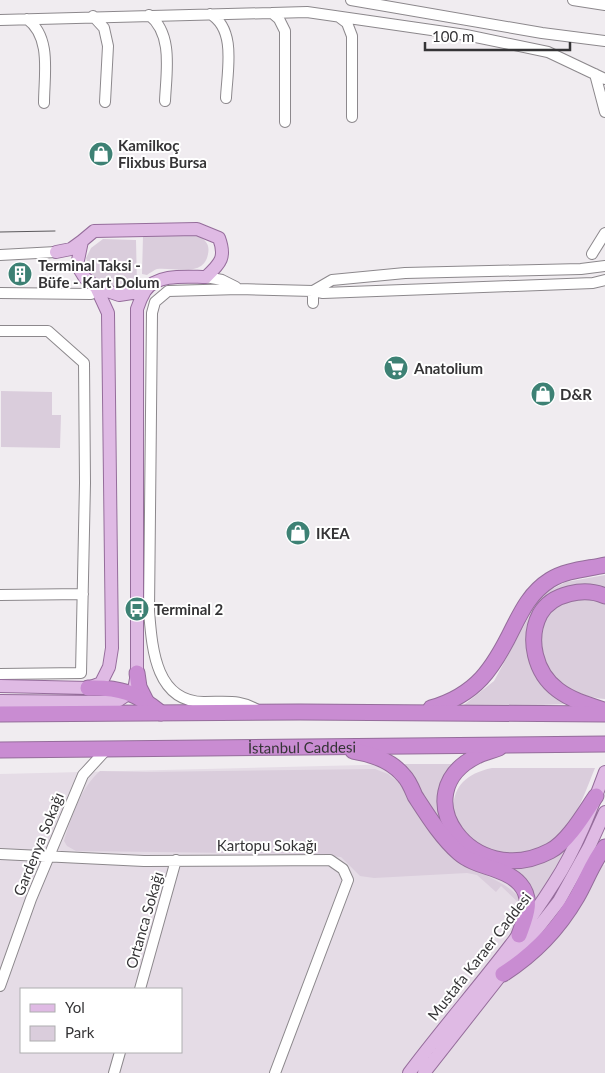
<svg xmlns="http://www.w3.org/2000/svg" width="605" height="1073" font-family="Lato,sans-serif">
  <rect width="100%" height="100%" fill="#f0ecf0"/>
  <path fill="#e5dce6" fill-rule="evenodd" d="M403,764L482,869L605,865V1073H0V774ZM21,989H181V1052H21Z"/>
  <path fill="#dacddc" d="M143,236H198C206,240 210,245 208,254C204,278 174,267 157,269C154,270 150,273 147,275L142,274Z
    M103,239L136,240L137,286L129,290L102,286L90,272L86,258L91,248Z
    M1,391L52,392V415H61L60,448L1,447Z
    M605,575V587C554,575 549,607 528,645L567,704L460,708L494,681L538,600L550,590L566,582Z
    M580,594L605,601V699C572,696 528,672 540,632C543,621 549,610 558,604C565,599 573,597 580,594Z
    M395,764H460L451,772L454,842Z
    M492,768H595C586,790 578,814 563,832C553,844 535,854 520,856C514,857 504,854 498,852C493,852 487,851 483,849C444,825 441,778 492,768Z
    M375,769L388,774L398,782C415,805 432,835 452,854C473,875 504,877 522,901L518,915L514,911L520,904L501,886L496,892L477,875L467,873L374,878L360,876L341,857L308,854L76,851L67,846L64,841C71,818 81,787 100,771L146,772Z
    M570,843L533,908L497,866C530,867 544,863 570,843Z"/>
  <g fill="none" stroke-linecap="round" stroke-linejoin="round">
    <defs>
      <path id="minor" d="M351,0L542,33L605,41
        M573,0L605,5
        M272,13L279,19L285,31V122
        M210,14C237,29 227,72 226,98
        M149,15C174,34 166,74 165,101
        M93,16L104,28L108,46L105,102
        M339,17L347,23L352,36V117
        M27,19C52,37 44,75 44,103
        M0,20L307,12L466,35L548,52L605,79
        M595,74L605,112
        M592,254L605,233
        M0,255L56,252
        M206,277L222,280L236,287
        M0,293L91,294L96,287
        M313,303V291L323,293L593,283L605,280
        M0,331H48L84,363L85,483L81,673L0,674
        M0,595L83,594
        M261,712C241,699 228,702 205,702C155,703 152,647 149,611L152,313L155,302L168,291L239,289L313,291L332,280L405,273L581,269L605,266
        M0,854L144,861L330,860L343,869L348,880L275,1073
        M0,986L31,899L83,775L106,750
        M140,989L176,860
        M114,1073L120,1052"/>
      <path id="major" d="M56,252L71,249L82,241
        M96,287L119,295L145,291
        M0,686L88,688L101,683L109,667L112,648L108,313L96,287L85,278L77,265L82,241L94,231L197,229L219,238C226,257 221,263 206,277C188,277 157,273 145,291C142,296 139,303 137,309V673L134,690L119,700L101,702L0,701
        M409,1073C457,1009 512,950 554,883C576,849 591,810 605,772
        M424,1073L559,901L589,847L605,812"/>
      <g id="highway">
        <path d="M137,673L139,687L146,701"/>
        <path d="M88,688C121,687 136,693 161,713"/>
        <path d="M431,708C476,695 493,669 513,628C522,610 531,592 550,580C566,570 587,569 605,565"/>
        <path d="M604,710C588,705 571,700 558,690C535,673 527,639 540,614C552,593 585,587 605,596"/>
        <path d="M0,714L300,712L605,714"/>
        <path d="M499,748C492,751 484,752 477,756C402,793 472,892 550,851C568,842 585,812 596,796"/>
        <path id="s1" d="M0,750L605,744"/>
        <path d="M353,751C371,754 392,761 404,776C409,781 412,789 415,796C428,816 441,837 459,853C476,868 505,867 520,884C534,900 525,918 519,935"/>
        <path d="M503,974C533,955 559,928 577,897C586,882 593,861 605,847"/>
      </g>
    </defs>
    <use href="#minor" stroke="#8c888c" stroke-width="12"/>
    <use href="#major" stroke="#956d9b" stroke-width="14"/>
    <use href="#highway" stroke="#956d9b" stroke-width="17"/>
    <use href="#minor" stroke="#fff" stroke-width="10"/>
    <use href="#major" stroke="#dfbae4" stroke-width="12"/>
    <use href="#highway" stroke="#c98cd2" stroke-width="15"/>
    <path stroke="#5a585b" stroke-width="1" d="M0,232L55,231"/>
  </g>
  <defs>
    <symbol id="shop-disc" viewBox="-11 -11 22 22"><circle r="9.5" fill="#3d8174" stroke="#fff"/><path d="M-5-2.5h2.3a2.7 3.5 0 0 1 5.4 0H5L5.5 6h-11ZM-1.5-2.5h3a1.5 2.3 0 0 0-3 0Z" fill="#fff"/></symbol>
    <symbol id="building-disc" viewBox="-11 -11 22 22"><circle r="9.5" fill="#3d8174" stroke="#fff"/><path d="M-4-6H4V6H1V3H-1V6H-4ZM-2.5-4.3h1.7v1.8h-1.7ZM.8-4.3h1.7v1.8H.8ZM-2.5-1h1.7V.8h-1.7ZM.8-1h1.7V.8H.8Z" fill="#fff"/></symbol>
    <symbol id="supermarket-disc" viewBox="-11 -11 22 22"><circle r="9.5" fill="#3d8174" stroke="#fff"/><path d="M-6-5.5h2.5l.6 2H6L4.5 2H-2.5L-4.4-4H-6ZM-1.5 3.2a1.3 1.3 0 1 0 .1 0ZM3 3.2a1.3 1.3 0 1 0 .1 0Z" fill="#fff"/></symbol>
    <symbol id="bus-disc" viewBox="-11 -11 22 22"><circle r="9.5" fill="#3d8174" stroke="#fff"/><path d="M-5-6H5V4H4V6H2V4H-2V6H-4V4H-5ZM-3.5-4V0h7V-4ZM-3.5 1.2v1.5H-2V1.2ZM2 1.2v1.5H3.5V1.2Z" fill="#fff"/></symbol>
  </defs>
  <g fill-rule="evenodd">
    <use href="#shop-disc" x="87" y="140" width="28" height="28"/>
    <use href="#building-disc" x="6" y="260" width="28" height="28"/>
    <use href="#supermarket-disc" x="382" y="354" width="28" height="28"/>
    <use href="#shop-disc" x="529" y="380" width="28" height="28"/>
    <use href="#shop-disc" x="284" y="519" width="28" height="28"/>
    <use href="#bus-disc" x="123" y="595" width="28" height="28"/>
  </g>
  <g text-anchor="middle" dominant-baseline="central" stroke-width="4" stroke-linejoin="round" paint-order="stroke">
    <g font-size="15" font-weight="bold" fill="#353436" stroke="#fff" text-anchor="start">
      <text x="118" y="145">Kamilkoç<tspan x="118" dy="17">Flixbus Bursa</tspan></text>
      <text x="38" y="265">Terminal Taksi -<tspan x="38" dy="17">Büfe - Kart Dolum</tspan></text>
      <text x="414" y="368">Anatolium</text>
      <text x="560" y="394">D&amp;R</text>
      <text x="316" y="533">IKEA</text>
      <text x="154" y="609">Terminal 2</text>
    </g>
    <g font-size="15" fill="#353436" stroke="#fff">
      <text stroke="none"><textPath href="#s1" startOffset="302">İstanbul Caddesi</textPath></text>
      <text transform="translate(38 844) rotate(-68)">Gardenya Sokağı</text>
      <text x="267" y="845">Kartopu Sokağı</text>
      <text transform="translate(144 920) rotate(-74)">Ortanca Sokağı</text>
      <text transform="translate(479 956) rotate(-52)">Mustafa Karaer Caddesi</text>
    </g>
  </g>
  <rect x="20" y="988" width="162" height="65" fill="#ffffff" stroke="#aeaeaf"/>
  <rect x="30" y="1004" width="25" height="8" fill="#dfbae4" stroke="#aeaeaf"/>
  <text x="65" y="1013" font-size="15" fill="#353436">Yol</text>
  <rect x="30" y="1026" width="25" height="15" fill="#dacddc" stroke="#aeaeaf"/>
  <text x="65" y="1038" font-size="15" fill="#353436">Park</text>
  <path d="M425 42v8h145v-8" fill="none" stroke="#353436" stroke-width="2.5"/>
  <text x="432" y="42" font-size="15" fill="#353436" stroke="#ffffff" stroke-width="4" paint-order="stroke">100 m</text>
</svg>
